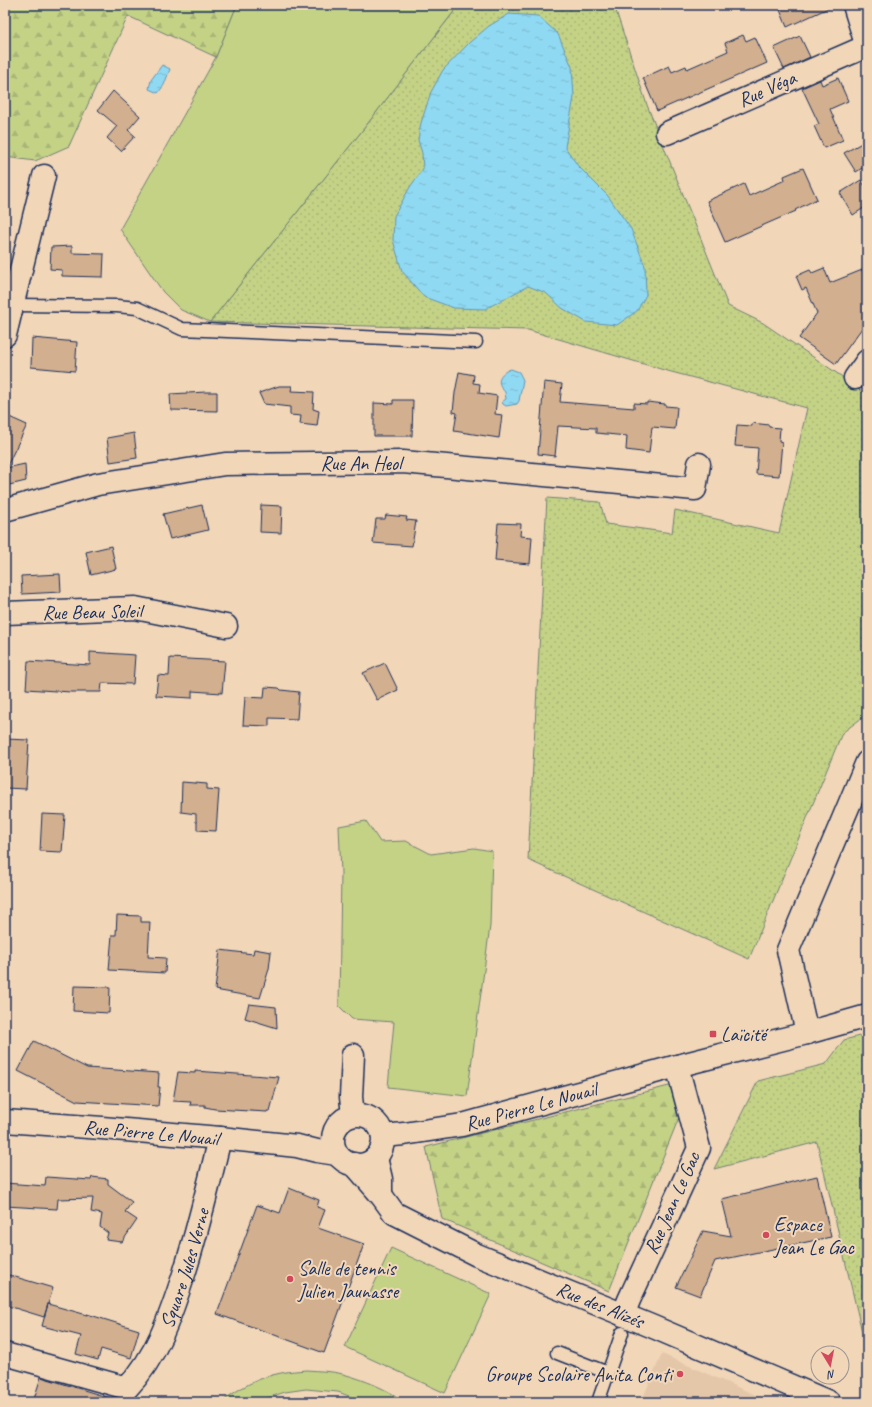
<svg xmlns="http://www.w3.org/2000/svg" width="872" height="1407" font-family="Caveat,sans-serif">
  <defs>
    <pattern id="grass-dots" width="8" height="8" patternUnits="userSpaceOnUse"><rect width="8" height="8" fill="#c4d286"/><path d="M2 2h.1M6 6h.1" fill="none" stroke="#a8b576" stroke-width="1.8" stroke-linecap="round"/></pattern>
    <pattern id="forest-firs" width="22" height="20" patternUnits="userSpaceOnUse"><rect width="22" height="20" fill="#c4d286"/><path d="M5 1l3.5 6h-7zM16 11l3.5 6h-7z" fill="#a8b576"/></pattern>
    <pattern id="water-ripples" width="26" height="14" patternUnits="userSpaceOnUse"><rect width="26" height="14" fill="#90d9f2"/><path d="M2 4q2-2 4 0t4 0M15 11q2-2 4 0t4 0" fill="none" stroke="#7cbbd2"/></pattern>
  </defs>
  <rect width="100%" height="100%" fill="#f1d6b8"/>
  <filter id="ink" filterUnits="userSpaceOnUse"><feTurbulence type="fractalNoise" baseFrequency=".025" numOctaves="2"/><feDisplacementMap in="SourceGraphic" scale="8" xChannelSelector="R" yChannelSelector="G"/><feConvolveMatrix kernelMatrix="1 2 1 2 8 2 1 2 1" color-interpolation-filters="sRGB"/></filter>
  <g filter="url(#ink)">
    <path fill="#e4c7a9" d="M662,1354L753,1394L771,1402H641Z"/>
    <path fill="url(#grass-dots)" stroke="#708072" d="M459,5H614L647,105L728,306L763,323L844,378L867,396V714L842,733L749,959L528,860L547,498L600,502L606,524L672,533L675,510L779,533L807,408L664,370L528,330L210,322L365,127Z
      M867,1034V1353L817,1142L714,1169L758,1081L826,1064L844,1040Z"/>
    <path fill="url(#forest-firs)" stroke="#708072" d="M5,5H237L216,57L128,16L69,146L35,161L5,157Z
      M673,1085L684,1105L609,1291L442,1219L426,1147Z"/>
    <path fill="#c4d286" stroke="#708072" d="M237,5H459L365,127L210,322L181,310L163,292L120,229L216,57Z
      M366,821L380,842L406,841L431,854L474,848L492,851L490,926L467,1096L388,1087L394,1022L352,1019L339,1006L341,873L339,826Z
      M391,1248L491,1294L445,1393L345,1347Z
      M306,1370C318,1371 332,1371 343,1374C365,1380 387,1389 405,1402H365L338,1392L306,1389L285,1392L256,1402H222C238,1388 260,1377 281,1373C289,1371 298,1371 306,1370Z"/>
    <path fill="url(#water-ripples)" stroke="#6195b7" d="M509,14L538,16L558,34L572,67L574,97L565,147L578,166L608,196L631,229L645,266L646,295L637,311L617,325L586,322L562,308L546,293L528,286L485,309L454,308L424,297L402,271L393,240L394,216L410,187L423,169L422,153L418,140L421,123L431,92L443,70L470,42L489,26Z
      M162,65L170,69L164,85L158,93L149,89L151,80Z
      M511,369L519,372L523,380L519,401L517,404L506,406L503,404L502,402L506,399L505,392C495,382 499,373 511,369Z"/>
    <path fill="#d2af8e" stroke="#1b2f5e" d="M778,5H835L787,27Z
      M743,35L746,41L755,37L767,63L657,111L643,78L669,66L672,72L686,66L687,69L719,55L728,51L725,43Z
      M800,36L810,57L784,69L774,48Z
      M838,78L848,101L830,109L843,140L824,148L814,126L819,124L802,88L820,80L822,85Z
      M113,91L140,116L128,130L135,136L121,151L107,138L117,126L98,110Z
      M867,140V165L856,172L844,153Z
      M803,168L817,199L795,210L796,211L725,242L707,201L744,184L749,196L785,180L784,176Z
      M861,180L867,189V206L853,215L840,193Z
      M72,246V253L104,254L103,277L62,276V270L50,269L51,247Z
      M824,268L830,283L867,268V321L836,364L799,338L817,313L806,288L802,290L796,276L810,270L812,273Z
      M32,338L77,342L75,371L31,367Z
      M459,372L474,375L473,383L480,384L479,393L497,396L495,414L502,415L499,438L454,431L457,413L453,412L455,393Z
      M544,382L562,384L560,402L634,408V403L647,404V402L665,404V406L677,407L675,429L652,427L649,453L626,450L627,436L596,433V428L558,426L555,456L538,454Z
      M279,386H292L291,391L314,392L313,409L319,411L317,426L300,424L301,416L290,415V407L264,404L259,393Z
      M206,392H217V411L171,410L170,394Z
      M393,400H413L412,436H374V403L393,404Z
      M5,415L27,425L6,468L25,464L26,481L5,486Z
      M752,423L769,425V427L780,428L779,441L782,442L779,476L756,474L758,448L735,446L737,425L752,426Z
      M134,433L137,458L110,462L107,438Z
      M202,505L208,530L170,539L163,514Z
      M261,505L282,506L281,533L260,532Z
      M386,515L407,517L406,520L416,521L412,546L373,543L376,519H385Z
      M498,523L521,524L520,536L532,537L530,564L495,561Z
      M111,546L116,569L91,575L86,552Z
      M60,574L61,592L22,594L21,576Z
      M90,652L135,655L133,684L102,683L101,692H71L26,689L28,661L90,665Z
      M170,658L225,661L222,693L192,691V698L156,696L158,675L169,676Z
      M385,663L398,690L377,700L363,673Z
      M265,687L279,688L281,690L299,692L297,719L269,718V726L243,725L245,697L264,698Z
      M5,739L29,740L26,789L5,788Z
      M182,782L207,784V789L219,790L216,831L197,830V822H196V814L181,812Z
      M42,814L65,815L62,852L40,851Z
      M117,915L141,916V922H150L148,957L166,958L165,973L109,970L112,935H116Z
      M254,949L271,952L269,969L260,998L215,990L220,950L253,954Z
      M74,986L110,987L109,1013L73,1011Z
      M249,1004L276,1007L277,1028L245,1018Z
      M34,1041L87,1068L159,1073L158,1087H160L158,1106L77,1101L18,1071Z
      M195,1071L279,1077L270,1111H267V1112L215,1109L205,1107V1105H190L191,1102L173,1101L178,1072L195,1073Z
      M817,1176L831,1237L715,1261L700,1296L676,1287L703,1231L731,1236L722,1199Z
      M46,1177L91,1180L92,1177L108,1179V1184L132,1202L125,1212L137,1220L122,1242L106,1240L108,1233L100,1227L102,1214L91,1212L93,1198L58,1199L57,1209L5,1206V1183L45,1186Z
      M289,1188L319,1200L317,1207L325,1210L318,1228L364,1244L324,1353L217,1314L257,1205L280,1213Z
      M5,1274L53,1288L44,1317L5,1305Z
      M48,1304L87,1315V1314L139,1330L131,1358L101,1349L98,1360L76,1354L81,1336L42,1326Z
      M41,1377L110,1398L109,1402H33Z"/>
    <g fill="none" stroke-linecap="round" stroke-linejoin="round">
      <defs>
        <path id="service" d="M13,305L117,306L137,308L182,329L476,342
          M557,1353L608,1373
          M598,1402L622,1333"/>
        <g id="minor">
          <path d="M854,5L867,47"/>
          <path d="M667,133L867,46"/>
          <path d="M5,335L44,176"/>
          <path d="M855,378L867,361"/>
          <path d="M5,510L98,484L225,464L403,462L695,489L699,464"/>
          <path d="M5,613L135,608L226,626"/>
          <path d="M807,1033L788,950L867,762"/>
          <path d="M353,1055L351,1097L353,1115"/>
          <path d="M376,1158L381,1179V1195"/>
          <path d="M354,1164L381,1195L394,1213L477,1255L651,1326L829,1402"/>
          <path d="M623,1315L629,1300L699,1148L677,1066"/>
          <path id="s1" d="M5,1354L127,1388C157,1357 171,1314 184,1274C198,1229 209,1184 220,1138"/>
        </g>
        <g id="tertiary">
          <circle cx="358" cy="1140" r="25"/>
          <path d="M5,1121L102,1128L220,1138L297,1146L317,1151L337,1154"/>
          <path id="s2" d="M383,1136L404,1134L462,1125L677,1066L807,1033L867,1016"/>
        </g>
      </defs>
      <use href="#service" stroke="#1b2f5e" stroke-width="15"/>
      <use href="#minor" stroke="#1b2f5e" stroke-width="25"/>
      <use href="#tertiary" stroke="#1b2f5e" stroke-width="25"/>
      <use href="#service" stroke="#f1d6b8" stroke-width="12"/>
      <use href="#minor" stroke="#f1d6b8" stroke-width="22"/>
      <use href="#tertiary" stroke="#f1d6b8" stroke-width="22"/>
    </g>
  </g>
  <g fill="#d1495b" stroke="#f1d6b8" stroke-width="1.5">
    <rect x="709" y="1030" width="8" height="8" rx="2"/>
    <circle cx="766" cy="1235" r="4"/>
    <circle cx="290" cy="1279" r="4"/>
    <circle cx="680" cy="1374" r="4"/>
  </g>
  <g text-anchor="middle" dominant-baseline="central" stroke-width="4" stroke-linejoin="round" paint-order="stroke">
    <g font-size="20" fill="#1b2f5e" stroke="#f1d6b8">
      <text transform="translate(767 89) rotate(-24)">Rue Véga</text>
      <text x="361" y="463">Rue An Heol</text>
      <text transform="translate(92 612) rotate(-1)">Rue Beau Soleil</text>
      <text stroke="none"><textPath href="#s2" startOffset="151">Rue Pierre Le Nouail</textPath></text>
      <text transform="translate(151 1133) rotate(5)">Rue Pierre Le Nouail</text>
      <text transform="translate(672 1203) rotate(-66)">Rue Jean Le Gac</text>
      <text stroke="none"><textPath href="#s1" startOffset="261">Square Jules Verne</textPath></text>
      <text transform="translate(600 1305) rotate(22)">Rue des Alizés</text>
    </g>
    <g font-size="20" fill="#1b2f5e" stroke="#f1d6b8" text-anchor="start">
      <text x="721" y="1034">Laïcité</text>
      <text x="774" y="1224">Espace<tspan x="774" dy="23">Jean Le Gac</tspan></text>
      <text x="298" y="1268">Salle de tennis<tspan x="298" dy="23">Julien Jaunasse</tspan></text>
      <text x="672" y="1374" text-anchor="end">Groupe Scolaire Anita Conti</text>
    </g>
  </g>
  <rect width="872" height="1407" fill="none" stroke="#f1d6b8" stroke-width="20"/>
  <rect x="10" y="10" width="852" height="1387" fill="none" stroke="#1b2f5e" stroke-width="1.5" filter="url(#ink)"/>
  <g transform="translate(830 1365) rotate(170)"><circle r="19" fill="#f1d6b8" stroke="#9b9394"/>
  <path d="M0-3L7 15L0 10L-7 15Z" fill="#d1495b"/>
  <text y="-6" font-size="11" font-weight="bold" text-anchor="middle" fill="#1b2f5e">N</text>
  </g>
</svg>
